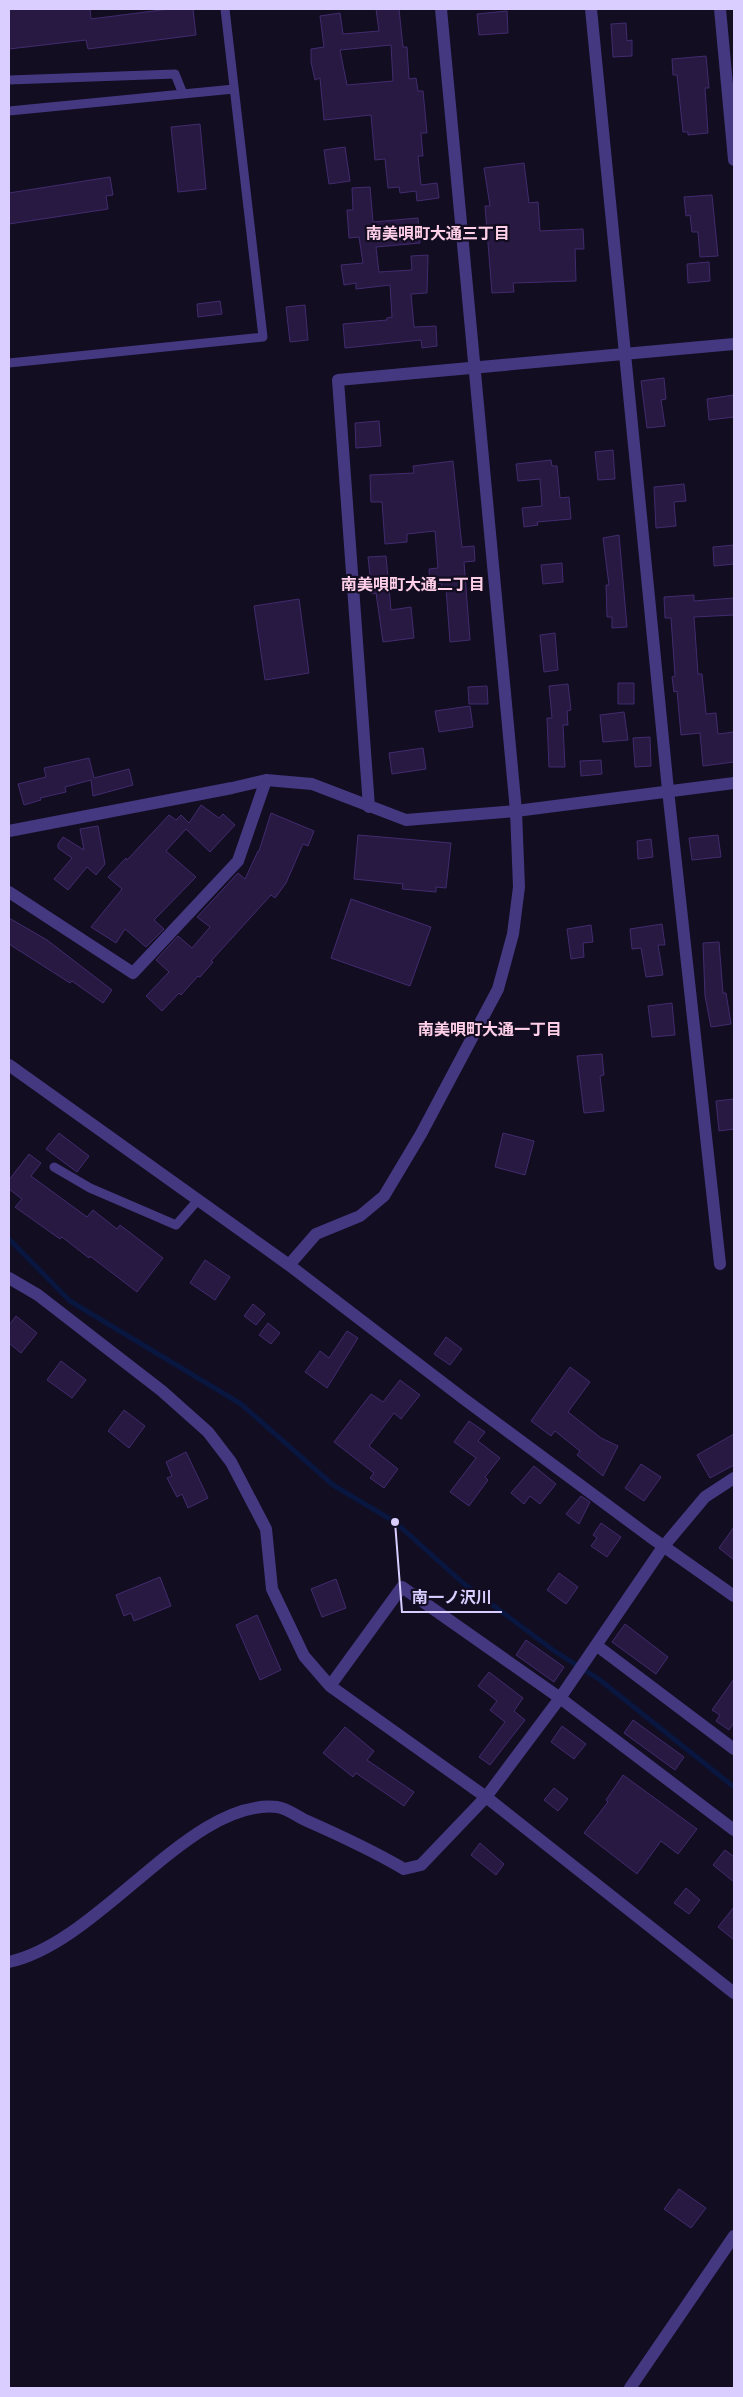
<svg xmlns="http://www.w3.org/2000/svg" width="743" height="2397" font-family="Cabin,'Noto Sans JP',sans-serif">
  <rect width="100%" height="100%" fill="#130d21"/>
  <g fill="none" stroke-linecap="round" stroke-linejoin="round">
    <path stroke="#09163f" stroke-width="5" d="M9,1239L70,1301L241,1404L333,1485L395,1522L463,1583L553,1650L600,1680L734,1787"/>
  </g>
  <path fill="#271942" stroke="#412b6e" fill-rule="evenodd" d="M9,9H90L91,19L169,9H193L196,35L88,49L86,40L9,49Z
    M376,9H399L403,47H407L409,79L416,78L418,91H423L427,133H421L423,156H418L421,185L437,183L439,198L417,201L416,191L400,193L399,187L388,188L385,159L375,160L371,115L324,120L320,78L315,80L311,62V49L324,47L320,16L340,13L343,34L379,31ZM391,45L393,81L347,85L340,50Z
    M507,11L508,33L479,35L477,14Z
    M626,23L627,41L632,40V56L613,57L611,24Z
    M706,56L709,88H705L708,133L688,135V132H683L677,75H673L672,59Z
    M200,124L206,189L178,192L171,127Z
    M345,147L350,181L329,184L324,150Z
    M524,163L529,203L538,202L540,231L583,229L584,249H575L576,281L513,283L514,292L492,293L485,206H490L484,168Z
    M110,177L113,195L106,196L108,209L9,224V193Z
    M370,187L373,222L418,218L420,243L376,247L379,272L412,270L411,256L428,255L427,293L411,294L414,327L436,326L437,346L422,348L421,340L345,348L343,324L387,320V318L392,317L390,285L356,289V283L344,285L341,265L363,263L359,237L349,238L347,210H353L352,188Z
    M712,195L718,256L700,257L698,232H692L690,215L686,216L684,197Z
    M709,262L710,281L688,283L687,264Z
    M220,301L222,314L198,317L197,304Z
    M305,305L308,340L290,342L286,307Z
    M664,378L666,399L661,400L665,426L647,428L641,381Z
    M734,395V417L709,420L707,399Z
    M379,421L381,446L356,448L355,423Z
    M613,450L615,479L598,480L595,452Z
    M551,460L552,466H557L560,498L569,497L571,519L537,522L538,525L524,527L522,508L542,506L540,479L518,481L516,464Z
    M453,461L462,547L474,546L475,561L464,562L470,640L450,642L446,588H442L441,583L430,584L429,569L438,568L435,531L407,534V542L385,544L382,502H371L370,475L414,473L413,466Z
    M684,484L686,501L674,502L676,526L656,528L654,487Z
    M619,535L627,627L612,628V617H607L606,585H609L603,538Z
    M734,545V564L714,566L713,547Z
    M386,556L391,610L411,607L414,638L383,642L376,593L372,594L368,557Z
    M562,563L563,582L543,584L541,565Z
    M694,595V601L734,598V615L694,617L698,674H702L706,714L716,713L718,734L734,732V762L703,766L700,733L681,735L677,691L674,692L672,677L675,676L671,618H665L664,597Z
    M299,599L309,673L265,680L254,606Z
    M555,633L558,670L544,672L540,635Z
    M618,683H634V704H618Z
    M568,684L571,710L567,711L568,725H563L565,767H549L547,718H552L549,686Z
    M487,686L488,704H469L468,687Z
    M470,706L473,727L439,732L435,711Z
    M624,712L628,740L603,742L600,715Z
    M650,737L651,766L635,767L633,738Z
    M423,748L426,769L392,774L389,753Z
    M89,758L94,778L129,769L133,785L93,796L91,780L65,787L66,792L40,798L41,800L24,805L18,784L46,777L44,768Z
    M601,760L602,774L581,776L580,761Z
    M201,805L219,818L223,814L235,825L210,852L186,829L166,851L196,877L154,920L164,929L146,947L125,929L116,943L91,927L122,889L108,877L126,858L127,860L169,815L176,820L181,815L189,823Z
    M271,813L314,831L308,846L303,844L286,883L275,898L271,895L211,961L213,962L200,977L198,976L181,995L179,993L162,1011L146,996L169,972L156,960L178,936L192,948L210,927L197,917L238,873L245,879L258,851H259Z
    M98,826L105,864L96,875L87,867L68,890L54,879L72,858L58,848V844L63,837L84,850L80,829Z
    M358,835L451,843L446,888L436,887V892L402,889L403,884L354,879Z
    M718,835L721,857L692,860L689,838Z
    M651,839L653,857L638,859L637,841Z
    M351,899L431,927L410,986L331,958Z
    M9,918L47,940L112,990L103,1003L72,981L70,983L9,944Z
    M662,924L665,945H658L663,975L646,977L641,948L632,949L630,929Z
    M591,925L593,942L583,943L584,957L571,959L567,929Z
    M719,942L723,993H726L731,1024L711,1027L705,996L703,943Z
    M672,1003L675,1035L652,1037L648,1006Z
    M602,1054L604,1075L600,1076L604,1111L584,1113L577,1056Z
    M734,1099V1129L719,1131L716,1101Z
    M59,1133L89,1156L77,1172L46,1149Z
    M503,1133L534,1141L525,1175L495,1167Z
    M29,1154L41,1163L31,1176L87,1217L93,1210L117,1229L120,1225L163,1258L137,1292L90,1256L89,1258L62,1237L60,1239L15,1207L22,1199L9,1189V1180Z
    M205,1260L230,1277L215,1300L190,1283Z
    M253,1304L265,1314L256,1325L244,1316Z
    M16,1316L37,1333L21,1353L9,1343V1325Z
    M268,1323L280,1333L271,1344L259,1335Z
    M347,1331L358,1338L327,1388L305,1372L320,1351L329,1358Z
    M446,1337L462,1349L450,1365L434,1354Z
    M61,1361L86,1380L72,1398L47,1380Z
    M570,1367L590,1382L568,1412L601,1438L618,1446L603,1476L577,1455L580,1451L555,1431L551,1436L531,1421Z
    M400,1380L420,1395L401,1419L394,1413L369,1446L398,1469L384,1488L370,1478L374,1473L334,1442L371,1394L383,1402Z
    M124,1410L145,1426L129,1448L108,1431Z
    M469,1421L485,1432L478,1441L500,1458L485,1477L488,1480L469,1506L450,1492L476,1458L454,1442Z
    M734,1434V1465L710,1478L697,1455Z
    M186,1452L208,1498L188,1508L182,1494L177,1497L167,1478L172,1476L166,1462Z
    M641,1464L661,1477L644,1501L625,1488Z
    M534,1466L556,1484L540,1504L530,1496L524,1504L511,1493Z
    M581,1496L590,1502L579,1524L566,1514Z
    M601,1523L621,1537L607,1557L591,1546L597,1538L593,1535Z
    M734,1527V1560L719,1548Z
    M559,1573L578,1587L566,1604L547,1590Z
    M160,1577L171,1606L134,1621L131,1613L124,1616L116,1595Z
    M336,1579L346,1608L322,1617L311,1589Z
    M257,1615L281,1670L260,1680L236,1625Z
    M625,1624L668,1657L656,1674L612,1642Z
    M526,1640L564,1667L554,1682L516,1655Z
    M489,1672L523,1698L514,1711L525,1720L490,1765L479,1757L505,1722L490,1710L497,1701L478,1686Z
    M734,1679V1725L733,1724L729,1730L716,1721L720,1715L712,1710Z
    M633,1720L684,1757L675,1770L624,1733Z
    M562,1726L586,1744L574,1759L551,1742Z
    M345,1727L374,1751L367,1760L414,1792L404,1806L356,1773L353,1777L323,1753Z
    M623,1775L697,1829L678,1854L661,1841L637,1874L584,1833L608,1802L606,1800Z
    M554,1788L568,1799L558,1811L544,1800Z
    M480,1843L504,1864L496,1875L471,1855Z
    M725,1850L734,1857V1882L713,1865Z
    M686,1888L700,1900L689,1914L674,1903Z
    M734,1907V1940L718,1927Z
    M679,2189L706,2208L691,2228L664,2209Z"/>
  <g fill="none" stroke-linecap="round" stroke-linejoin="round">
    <path stroke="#443881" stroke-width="9" d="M9,80L175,74L183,94
      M9,111L234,89
      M9,363L263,337L225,9
      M54,1167L90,1188L176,1225L198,1200"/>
    <path stroke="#443881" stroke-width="12" d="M591,9L668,790L720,1264
      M720,9L734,160
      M369,807L338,380L734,344
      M9,831L232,788L266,780L312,784L406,820L516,811L734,783
      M9,892L133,973L238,861L266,780
      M9,1278L38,1295L162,1391L208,1432L231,1462L266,1529L272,1589L304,1656L330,1686L486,1797L734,1993
      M596,1645L734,1749
      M330,1686L402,1587L560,1698L734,1830
      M9,1962C101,1942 190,1798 277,1807C286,1808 297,1816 305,1820C339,1835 372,1850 404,1869L421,1865L486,1797L560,1698L663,1547L705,1497L734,1478"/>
    <path stroke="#443881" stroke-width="12" d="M9,1065L289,1265L464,1399L649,1536L734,1596
      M289,1265L316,1234L360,1216L384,1196L421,1134L498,989L513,934L519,887L516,811L441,9
      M630,2388L734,2236"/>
  </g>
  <g text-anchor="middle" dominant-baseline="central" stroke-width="4.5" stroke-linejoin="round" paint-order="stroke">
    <g font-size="16" font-weight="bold" fill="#ffd0e8" stroke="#130d21">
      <text x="438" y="233">南美唄町大通三丁目</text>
      <text x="413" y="584">南美唄町大通二丁目</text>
      <text x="490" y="1029">南美唄町大通一丁目</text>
    </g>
  </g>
  <path fill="none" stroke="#d9ceff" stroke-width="2" d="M395 1522L402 1612H502"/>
  <circle fill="#d9ceff" stroke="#130d21" stroke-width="2" cx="395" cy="1522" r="5"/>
  <g font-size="16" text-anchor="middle" font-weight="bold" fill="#d9ceff" stroke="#130d21" stroke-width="4.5" stroke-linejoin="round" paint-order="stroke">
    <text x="452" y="1603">南一ノ沢川</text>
  </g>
  <rect width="743" height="2397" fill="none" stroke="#d9ceff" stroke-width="20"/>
</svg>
